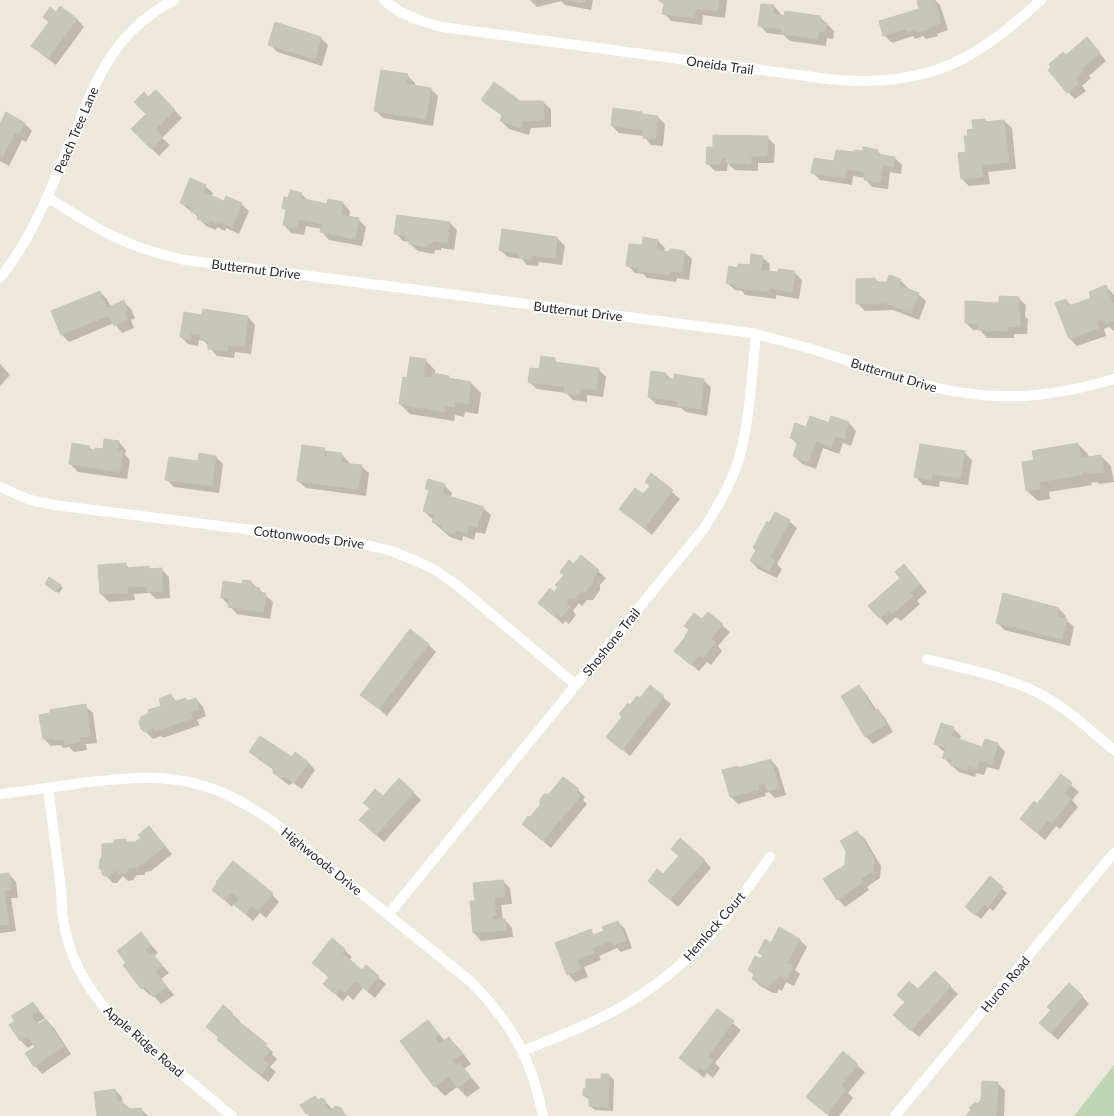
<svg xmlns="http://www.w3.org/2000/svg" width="1114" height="1116" font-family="Lato,sans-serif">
  <rect width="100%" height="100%" fill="#ede8dc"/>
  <path fill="#bed7b2" d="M1114,1065V1116H1074Z"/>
  <path fill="#0003" d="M530,0H593L591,10L565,5L561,1L537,7Z
    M658,0H727L725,18L703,15L702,25L671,21L664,13L665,5Z
    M925,0H935L940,5L948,30L937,34L938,36L926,39L923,36L915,39L913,36L892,43L884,35L920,9Z
    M774,6L781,14V16L820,17L834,31L833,39L827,38L826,46L790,41L783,35L767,33L759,25Z
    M60,7L77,19L84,27L56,65L40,53L33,46L50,23L44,17L56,13Z
    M276,24L321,38L328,45L322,66L277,52L270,44Z
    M1094,46L1106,61L1089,76L1091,78L1082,86L1086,91L1075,99L1068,92L1066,56Z
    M407,75L415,83L414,86L430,88L438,96L433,126L383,118L375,110Z
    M156,91L182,118L162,138L170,145L159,156L133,129L147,114L148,98Z
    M483,100L520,102H543L551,109V127L531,128L529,135L509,129L501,121L503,116L490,107Z
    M642,113L644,115L658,117L665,124L663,146L651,145L644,136L619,133L612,126Z
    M6,114L24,123L32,131L26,142L22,140L9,166L0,161V126Z
    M985,120L987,122L1004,121L1012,128L1016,169L988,172L990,184L969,186L962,179L969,137Z
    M767,137L775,145L774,163H758V171L735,170L728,164L727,171H715L707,163L708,148Z
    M877,151L883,156L895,158L902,165L901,174L890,172L888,189L872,187L865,179V178L853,176L852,185L820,180L812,172L855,154Z
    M205,186L213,193L211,197L225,203L241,204L249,211L239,234L226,228L225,231L217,227L216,230L206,226L193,212L189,210L181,203Z
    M301,194L309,201L328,205L343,203L350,211L349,217L358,219L366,227L362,246L329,240L322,232V229L306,226L304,235L291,233L284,225L287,211L283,208L289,199Z
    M449,222L457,230L454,250L441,248V250H435L434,254L418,251L410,244V242L403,241L395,233Z
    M503,231L557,238L565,246L562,265L539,262L538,266L527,265L522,259L508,257L500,250Z
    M657,240L665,248L664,252H684L692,259L689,280L677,278L676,282L647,278L643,274L635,273L627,265L643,246Z
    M762,257L770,264L769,272L779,273L794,272L802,280L799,299L776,295V299L745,295L742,291L735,290L727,283L739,269L751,267Z
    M875,279L879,283L900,280L908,288L907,289L918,294L926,301L919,320L893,310L865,311L857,303Z
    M1106,286L1114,295V331L1109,327L1104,329L1106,336L1077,346L1070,339L1056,303L1066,300L1072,306L1093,298Z
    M100,292L107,299L111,307L124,302L131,309L135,318L131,320L134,328L122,333L114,323L69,342L62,335L52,312Z
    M1018,298L1026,305L1025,317L1028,319L1027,334H1014V338H987L980,330H973L966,323L1000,304Z
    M204,311L248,317L255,325L251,354L235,352L234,358L217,356L204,341L199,340L198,346L188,344L181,337L203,316Z
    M554,359L559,364L598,369L606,377L603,397L587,395V402L573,400L566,393L537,389L529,382L540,370Z
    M425,360L435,370V375L448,377L451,380L471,383L481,393L478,414L465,412L464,417L455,415L454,421L410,414L400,404L408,379Z
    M0,364L10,375L0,386Z
    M652,372L666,374L672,380H703L711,387L707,416L686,412L681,408L656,404L649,397Z
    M832,417L849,423L856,431L851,446L843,443L839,454L823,448L816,469L802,464L794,456L798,445L791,438L807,428L830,424Z
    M119,442L126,450L125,455L130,460L127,479L78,472L70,464L89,447L93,451H104Z
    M1078,444L1088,454L1089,458L1101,456L1111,466L1114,482L1099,484L1097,482L1091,483L1092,485L1049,492L1050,499L1038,501L1027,491L1035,461Z
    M324,449L327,452L341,454L349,462V464L361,466L369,473L366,496L306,488L298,481Z
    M964,452L972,460L968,485L940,481L939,487L923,485L916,477Z
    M216,457L223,464L219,493L174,487L166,479L199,463Z
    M652,475L680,499L652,535L620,509L644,496L651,486Z
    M444,485L452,493L450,498L483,508L491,515L485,534L476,532L474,540L463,536L462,541L450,537L433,522L434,519L431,518L424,511L430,492L426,489Z
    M789,521L797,528L777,564L782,569L777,578L758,569L751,561L756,551L754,548L770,524Z
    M126,565L130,569L148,567L151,570L161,569L169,577L170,598L156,599L150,593L134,594L135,600L109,602L101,594L99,566Z
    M574,565L598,571L606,578L600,585V590L593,600H587L582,606L579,603L573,611L576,615L569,624L565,621L563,624L547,610L554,593Z
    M911,573L927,592L917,601L920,604L901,621L896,617L887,625L880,618Z
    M50,578L63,588L59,593L48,586Z
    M244,581L251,582L273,602L270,619L237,614L222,598L243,585Z
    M1058,608L1066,616L1065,619L1074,627L1070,646L1004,630L997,622Z
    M708,613L730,632L718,646L722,651L711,665L707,662L699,671L683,658L702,620Z
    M428,644L436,652L387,716L362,694Z
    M650,686L671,704L630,756L608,737L630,706L640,699Z
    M859,686L866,694L877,711L878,710L885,718L893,732L873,744L865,736Z
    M171,695L177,702L186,699L189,702L196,699L203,707L206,716L197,720L200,725L163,738L161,736L153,739L142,728L163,706Z
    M85,706L93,713L97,743L86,744L87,750L74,752L69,747L63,748L61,745L51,746L44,739L40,716Z
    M953,728L961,736L959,740L983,748L998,744L1005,752L999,770L987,767L984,775L976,773L975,777L959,772L951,765L944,758L945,752L943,751L935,744Z
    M251,752L308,762L315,770L302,789L293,783L289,785L282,780L274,773V770L258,759Z
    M771,760L778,768L786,795L775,798L769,792L765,793L766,796L738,804L731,797L738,767L739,769Z
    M1061,776L1079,792L1072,800L1078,807L1060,829L1056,826L1045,840L1021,819L1037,805Z
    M578,790L585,797L583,800L587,804L551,848L523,824L531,819L541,805Z
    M413,792L421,800L384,842L368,828L371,809L365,803Z
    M149,827L172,854L151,871L145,872V875H137L133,880L128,881L123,876L117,883H113L103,873L115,844L126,840L128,843H136L142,838Z
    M857,832L865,839L881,866L880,878L867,887L869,890L845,907L838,899L846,865Z
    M704,860L711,868L678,907L649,881Z
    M9,874L16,882L18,898H11L16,931L0,933V875Z
    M990,878L1007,893L993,911L990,908L981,919L971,911Z
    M503,881L510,888L512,904L501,905L503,920H505L512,928L513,937L481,941L474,933L471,902H476Z
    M213,890L272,894L279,902L266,918L260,913L253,921L234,904L232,907Z
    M618,922L625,929L632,948L621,952L617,948L599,956L601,960L584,967L588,977L575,982L568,974L590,931L595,936L605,932Z
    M779,928L800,940L807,947L795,970L800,974L794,986L786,982L782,991L779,989L777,993H773L760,986L753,979L754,975L749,970L761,961L763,957L759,952L771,944Z
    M141,933L158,953L154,956L169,973L161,979L174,995L161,1004L152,994L150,995L142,988Z
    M333,939L352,957L349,960L362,971L366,967L386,984L375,998L363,988L353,1000L348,995L343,1001L324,984L329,978L313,963Z
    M935,972L958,994L919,1037L902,1022L918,990Z
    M1082,996L1089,1004L1058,1040L1048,1031Z
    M33,1003L45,1018L37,1023L39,1025L46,1020L54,1028L71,1054L42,1074L35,1066L36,1047L34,1044L28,1048L20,1040L16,1022Z
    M224,1007L240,1021L239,1023L273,1052L272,1054L277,1059L270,1067L276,1072L268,1082L225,1047L218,1039L219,1038L207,1027Z
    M717,1010L741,1030L715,1063L720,1068L713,1078L707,1073L704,1078L681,1058Z
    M428,1021L445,1041L449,1038L459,1048L471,1064L464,1069L480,1088L467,1097L457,1087L445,1096L435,1086Z
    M843,1053L865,1072L848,1093L853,1098L839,1116H829L807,1097Z
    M609,1075L614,1080L613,1111L595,1110L590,1106V1100L584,1096Z
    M997,1083L1005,1090L1004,1116H967Z
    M115,1090L122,1097L123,1105L130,1111L141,1109L148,1116H98Z
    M323,1099L333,1110L340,1109L347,1116H309L302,1105Z"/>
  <path fill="#c8c5bb" stroke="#c8c5b5" d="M568,0H585L584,3Z
    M659,0H719L718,11L696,8L694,18L662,14L664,4Z
    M921,0H934L941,23L930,26L931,28L917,32L916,29L907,32L906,29L883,36L879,21L919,9L917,1Z
    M761,4L774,5L773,14L784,16L785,11L820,16V22L827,23L825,32L819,31L818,39L781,34L782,29L758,26Z
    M60,6L77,19L48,58L31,46L49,22L43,17L50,7L56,12Z
    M275,22L321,37L315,59L268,45Z
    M1087,37L1100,53L1082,68L1084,70L1075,78L1079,83L1067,93L1048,70L1051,67L1049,64L1063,52L1066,55Z
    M381,70L408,74L406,84L431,88L426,119L374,111Z
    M494,82L520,101H543L544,120L523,121L521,128L500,121L502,115L481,100Z
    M156,90L175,110L155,130L163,137L151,149L131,129L146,114L134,102L144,92L148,97Z
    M613,108L642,112V114L658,116L655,139L643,138L644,130L611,126Z
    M6,112L25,123L18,135L15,133L1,159L0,124Z
    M985,119V122L1004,120L1009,162L981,165L983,177L961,179L958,153L966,152L964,136H968L967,130L973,129L972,120Z
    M713,135L768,136L767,156H751V164L726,163L727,158L721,157L720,164H706L707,147H713Z
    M863,147L878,150L877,154L895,157L893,167L883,165L880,182L864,180L865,172L846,169L844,178L811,173L814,158L834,161L836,150L854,152V150L863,151Z
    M190,178L206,185L203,192L224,201L226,196L242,203L232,227L218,222V224L209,220L208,224L197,219L199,215L191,212L193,208L180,203Z
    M290,190L302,193L300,198L327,204L328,199L343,202L341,215L359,218L355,239L320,232L322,224L298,219L296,228L283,225L286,209L282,208L284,197L288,198Z
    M397,215L450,222L447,243L434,241L433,243H428L427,247L409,244L410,239H405L406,235L394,234Z
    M502,229L557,237L555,258L531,255V259L519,258V253L499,250Z
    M643,237L658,240L656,250L670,252V249L685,251L682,273L670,271L669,275L639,271V267L626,266L629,244L642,245Z
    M751,254L763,256L761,270L778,272L779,269L795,271L792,292L769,288V292L736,287V285L726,283L729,266L738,268V264L750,265Z
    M889,275L901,279L898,285L919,293L911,313L885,303L856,304V279L875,278V282H887Z
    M1106,285L1114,306V321L1105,324L1103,319L1097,321L1099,328L1069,339L1055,303L1066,299L1069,306L1091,298L1089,292Z
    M100,291L107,308L124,300L128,311L124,312L127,320L114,326L109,315L61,335L51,311Z
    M999,296L1019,297L1018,310L1020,311V327L1007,326V331L978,330V324L965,323V301L999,303Z
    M203,309L248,316L244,347L228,345L227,351L208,349L209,340L201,339V334L191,333L190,339L180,337L184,312L202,315Z
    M541,356L555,358L554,362L599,368L596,390L580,388L579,395L564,393L565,387L528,382L530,368L539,369Z
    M410,357L426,359L423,377L432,378L433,373L449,376L448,378L471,382L468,404L455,402L454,407L445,406L444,412L399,404L403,377L407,378Z
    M651,371L666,373L665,378L674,379V374L704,379L700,409L677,405L678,401L648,397Z
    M810,416L829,423L831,416L849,422L844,439L835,436L831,447L816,441L808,462L793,456L798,441L790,438L795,423L806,427Z
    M104,439L119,441L118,450L123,451L119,472L69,464L72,443L90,446L89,449L95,450V448L103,449Z
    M1078,443L1081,458L1101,455L1104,472L1088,474L1087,472L1082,473V475L1039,482L1040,489L1026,491L1022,462L1034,460L1032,451Z
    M920,444L965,451L960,478L933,474L931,480L914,477Z
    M302,445L325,448L323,457H326L327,451L342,453L341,463L362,465L358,489L297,481Z
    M199,453L216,456L212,486L165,480L169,457L198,461Z
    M651,473L673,490L644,528L619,509L635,488L643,494L650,486L645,482Z
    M428,479L445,484L442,494L484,507L477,527L469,525L467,533L456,530L454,534L442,530L443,525L432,522L434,515L423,511L429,490L425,489Z
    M775,512L790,520L770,557L775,560L769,571L750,561L756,550L753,548L767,521L769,523Z
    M581,555L599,570L593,577V582L585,592H580L574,599L571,597L566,603L570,607L561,617L557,614L555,617L538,603L550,588L554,592L558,587L555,585L564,575L560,572L569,560L574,564Z
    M126,563V568L149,566V569L162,568L163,591L147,592V586L127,587L128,593L100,594L98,565Z
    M904,564L920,584L910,593L913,596L892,614L888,610L879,618L868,606L900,578L895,572Z
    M49,577L61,585L56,592L45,584Z
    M243,580L251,581V586L260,588L259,593H266L263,612L228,607L229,599L221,598L223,581L242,584Z
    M1003,593L1059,608L1057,616L1067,619L1062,639L996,623Z
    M708,612L723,624L711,639L716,642L703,658L699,655L691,665L674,651L686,636L685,635L689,630L684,626L694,613L702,619Z
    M410,629L429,644L379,709L360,695Z
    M650,685L664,696L622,750L606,737L622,717L619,714L628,703L630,705L637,696L640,698Z
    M859,685L874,711L878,709L886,724L865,737L841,696Z
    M171,694L174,702L186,698L187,701L196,698L199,709L191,712L193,718L155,731L154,728L145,732L141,729L139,722L141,717L149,713L148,710L161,706L159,699Z
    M86,704L90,736L79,737L80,742L65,745L64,739L54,740V738L43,739L39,715L50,713V710Z
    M941,723L954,727L951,736L982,747L985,739L998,743L992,764L980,760L977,769L969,766L967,770L950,765L952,761L942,758L946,748L934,744Z
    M260,736L292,757L295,752L308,762L294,783L285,776L281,778L273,773V768L249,752Z
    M771,759L779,788L767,791L765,783L758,785L759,789L730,797L722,770L738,766V768Z
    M1061,774L1072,783L1064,793L1071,799L1052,823L1048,820L1037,833L1020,819L1034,801L1037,804Z
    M563,777L579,789L576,792L580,796L543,841L522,824L528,816L530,817L540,805V800L544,794H549Z
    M399,778L414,792L376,835L359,820L370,808L363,803L375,789L383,796Z
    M149,826L165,846L143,864H138V867L129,868L126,873L120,874L115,870L109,876H104L102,874V870L99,868L100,860L102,857V844L114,843V840L126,839V842H135L141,838L138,835Z
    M857,831L874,858L873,871L861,879L863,882L837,900L823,879L845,865L846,851L840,841Z
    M680,838L705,860L670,900L648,881L657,869L663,874L679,856L671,849Z
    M233,861L273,893L258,911L252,906L245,914L234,905L239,899L231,892L224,900L212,890L217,883L216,882Z
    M9,873L11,890L4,891L9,924L0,925V874Z
    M990,876L1003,887L988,907L984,904L975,915L965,907Z
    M503,880L505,897L494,898L496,915L492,916L493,920L505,919L506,930L473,933L470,901H475L473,883Z
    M618,921L626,940L613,945L611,941L592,948L594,953L577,959L581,970L567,975L555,943L591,929L593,935L604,931L602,927Z
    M779,927L800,939L787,963L793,966L786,979L779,975L774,984L772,982L770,986H765L752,979L754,974L748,970L755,956L761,959L763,955L758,953L765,939L771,943Z
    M141,932L151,945L145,950L149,955L152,953L162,965L155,971L167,987L153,997L145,986L141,989L123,965L126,963L117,951Z
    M332,938L345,949L342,953L362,970L366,965L379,976L367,991L355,981L345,993L340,988L335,994L323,984L329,977L312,963Z
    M935,971L951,986L911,1031L893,1015L905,1002L897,995L909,981L918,989Z
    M1069,983L1083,996L1050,1033L1039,1023L1051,1010L1047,1007Z
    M33,1002L39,1010L31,1015L37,1025L46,1019L64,1046L34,1067L25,1053L35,1047L27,1036L20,1041L9,1025L15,1021L11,1016Z
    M223,1005L233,1013L231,1015L267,1044L264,1046L270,1051L263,1059L269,1064L261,1075L217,1040L219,1037L206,1027Z
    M717,1009L734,1021L708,1056L713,1060L705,1071L699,1067L696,1071L679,1058Z
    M428,1020L439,1034L435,1038L439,1044L449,1037L462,1054L453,1060L457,1066L460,1063L471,1077L457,1088L448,1076L434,1087L400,1041Z
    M843,1051L858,1064L841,1086L846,1090L827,1114L806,1097Z
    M601,1074H609L608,1107L589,1106V1096H583V1089H586V1079H601Z
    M982,1081L998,1082L996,1116H966L971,1110L969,1108L975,1102L977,1104L981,1100Z
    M115,1089L117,1102L121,1101L130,1109L141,1108L143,1116H97L94,1092Z
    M315,1096L318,1100L321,1098L324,1099L326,1102V1105L329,1111L336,1106L341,1108L346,1116H310L308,1113L306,1114L300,1105Z"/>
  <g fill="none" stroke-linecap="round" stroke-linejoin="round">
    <path stroke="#fff" stroke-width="10" d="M384,0C400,15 422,22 442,27L828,79C882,85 935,79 981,48C1003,34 1022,17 1041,0
      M47,197C75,214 103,234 134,245C151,252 168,256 185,260L752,333C778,340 803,346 828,354C884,373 938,394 998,396C1038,398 1076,390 1114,379
      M0,278C32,238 50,191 70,144C95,83 111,33 174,0
      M0,487L30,500L54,505L362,544L388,550L414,560L435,570L458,586L576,685
      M927,659C969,670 1012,677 1049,699C1073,713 1093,733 1114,750
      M48,788C52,819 56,850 60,881C62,894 61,906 63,918C68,956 87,989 113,1017L232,1116
      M0,794C27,791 54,787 81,783C125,778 162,773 205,786C230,794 251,807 272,821L470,981C511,1022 532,1059 543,1116
      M388,915L705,527C719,504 733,481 740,455C750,416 752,374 756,334
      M523,1051C561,1035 601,1021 636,998C661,982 684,963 704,942C729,916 749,886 770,857
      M895,1116L1114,853"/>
  </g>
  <g text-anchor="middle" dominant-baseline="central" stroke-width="3.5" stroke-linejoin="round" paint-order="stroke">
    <g font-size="13" fill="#2a2a2a" stroke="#fff">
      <text transform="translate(720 65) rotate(8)">Oneida Trail</text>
      <text transform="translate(76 130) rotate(-67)">Peach Tree Lane</text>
      <text transform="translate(256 269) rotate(7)">Butternut Drive</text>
      <text transform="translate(578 311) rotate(7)">Butternut Drive</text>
      <text transform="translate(894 375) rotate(17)">Butternut Drive</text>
      <text transform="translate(309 537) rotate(7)">Cottonwoods Drive</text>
      <text transform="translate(611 642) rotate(-51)">Shoshone Trail</text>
      <text transform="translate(322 861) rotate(39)">Highwoods Drive</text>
      <text transform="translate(714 926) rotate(-49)">Hemlock Court</text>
      <text transform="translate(1005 984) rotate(-50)">Huron Road</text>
      <text transform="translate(144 1041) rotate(41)">Apple Ridge Road</text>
    </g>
  </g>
</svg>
